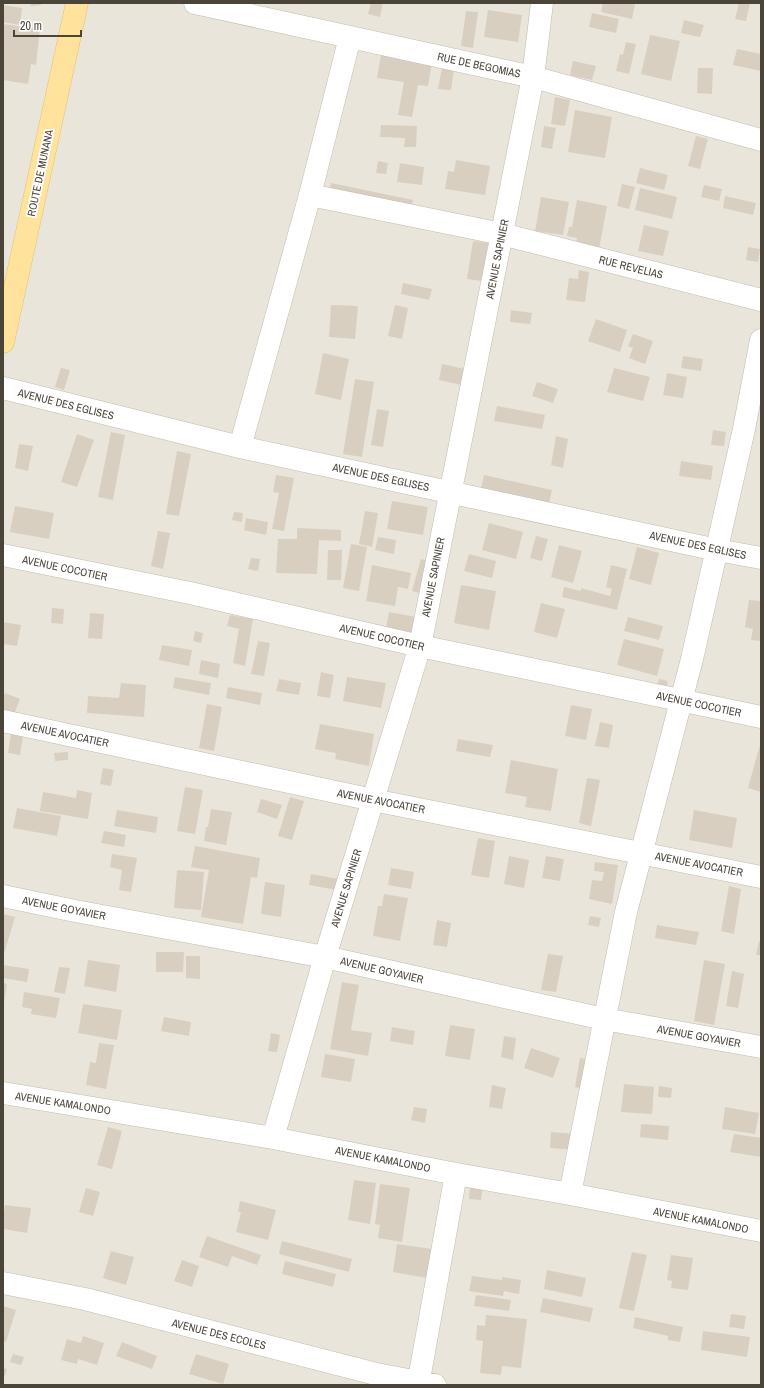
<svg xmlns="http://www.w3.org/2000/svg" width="764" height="1388" font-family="'Archivo Narrow',sans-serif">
  <rect width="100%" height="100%" fill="#f6f3ec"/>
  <path fill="#eae5da" d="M3,3H761V1385H3Z"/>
  <path fill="#d8cfc1" d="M31,3H41V5L31,6Z
    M371,3H383L380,17L368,14Z
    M603,3L635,4L632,19L601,12Z
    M739,3H750L746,21L735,19Z
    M3,5L22,8L20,25L3,22Z
    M488,10L522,15L518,42L484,37Z
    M466,11L478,12L473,48L461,46Z
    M592,13L619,19L616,33L589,27Z
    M684,20L704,25L700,37L681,33Z
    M3,24L40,29L36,65L31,64L28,84L3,80Z
    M650,35L680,41L671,81L641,74Z
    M626,42L636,44L629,74L616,71L620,54L623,55Z
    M737,49L761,54V71L733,65Z
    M381,55L432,63L428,86L418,85L412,117L398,115L404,82L377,78Z
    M573,61L596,66L592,80L570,75Z
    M442,68L454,69L451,90L438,89Z
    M698,68H713L712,94L697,93Z
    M555,97L570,100L565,126L551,124Z
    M575,110L612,117L605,158L568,152Z
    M381,125L417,126L416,147H404L405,138L380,137Z
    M544,126L556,128L552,149L541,147Z
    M696,136L708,139L700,169L688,166Z
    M456,160L490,166L485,195L445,189L448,171L454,172Z
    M378,161L388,163L386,174L376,173Z
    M400,163L424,167L422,185L397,182Z
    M640,168L668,175L664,190L636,183Z
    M331,183L413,200L410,210L329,193Z
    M622,184L635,187L629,209L617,206Z
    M704,185L722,189L719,201L701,197Z
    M640,188L677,197L672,219L635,210Z
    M725,196L756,203L753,215L723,208Z
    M541,197L569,202L563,235L535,231Z
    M577,200L607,206L599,249L576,245L577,238L567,236L569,227H572Z
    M644,225L669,231L663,256L638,251Z
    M473,241L488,243L482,281L467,279Z
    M748,247L760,249L758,262L746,260Z
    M579,270L589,272L585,302L566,300L569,278L578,279Z
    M403,283L432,289L429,300L401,294Z
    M331,305L358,306L355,339L329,337Z
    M395,305L408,308L402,339L388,336Z
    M511,310L532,313L530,324L510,322Z
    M596,319L627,330L620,352L588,341Z
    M633,334L653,341L645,364L629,358L633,348L628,346Z
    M323,353L349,359L341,400L315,394Z
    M683,356L703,359L701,371L681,368Z
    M442,364L465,369L461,385L439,380Z
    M61,368L70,370L64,390L55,387Z
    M614,368L650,377L643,401L607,392Z
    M667,373L687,377L683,398L663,395Z
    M355,379L374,382L362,457L343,454Z
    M537,382L558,389L553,403L532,396Z
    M497,406L545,415L542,429L494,421Z
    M377,409L389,411L383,447L371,445Z
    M713,430L726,432L724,446L711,445Z
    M111,432L125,435L113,500L98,497Z
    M77,434L94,440L77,487L61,482Z
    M556,436L568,439L563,468L551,465Z
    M19,444L33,446L28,471L15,468Z
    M177,451L191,454L179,516L166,514Z
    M681,461L713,466L711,480L679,476Z
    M276,475L294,478L284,531L272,529L279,493L273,492Z
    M484,475L552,490L549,504L481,489Z
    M392,501L428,507L423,535L387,529Z
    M15,506L54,513L49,539L10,532Z
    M365,511L378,513L372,547L359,544Z
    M234,512L243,513L242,522L232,520Z
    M246,518L268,522L266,535L244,530Z
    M489,523L523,532L516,559L482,550Z
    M297,528L341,530V541L319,540L317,574L276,573L278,539H297Z
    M158,531L170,533L163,569L151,566Z
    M536,536L548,539L542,561L530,558Z
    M378,537L396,540L394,554L375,550Z
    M351,544L367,547L359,591L343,588Z
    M559,545L582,551L573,583L551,577Z
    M637,547L659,553L651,585L629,579Z
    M328,550H342L341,580H327Z
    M469,554L496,561L492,578L464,571Z
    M251,558L260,559L258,571L248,569Z
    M421,559L432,562L423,594L412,591Z
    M372,565L411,573L408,589L398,587L395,606L366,601Z
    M611,565L627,569L617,610L562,597L564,587L581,591V588L610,596L612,589L606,587Z
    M461,585L496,591L489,630L454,623Z
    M749,600L761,601V641L751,640L753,629L745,627Z
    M541,603L565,609L557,638L534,632Z
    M52,608L64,609L63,624L51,623Z
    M389,612L421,618L418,635L386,629Z
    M90,613L104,614L102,639L88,638Z
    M230,615L253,619L245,666L233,663L239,629L227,626Z
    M628,617L663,626L659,640L624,631Z
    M3,622L21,625L17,646L3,644Z
    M195,631L203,633L201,643L193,641Z
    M624,639L664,649L657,676L617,665Z
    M258,641L270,643L264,676L251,674Z
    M162,645L192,650L189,666L159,660Z
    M201,660L220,664L218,678L199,674Z
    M321,672L334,675L330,698L317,696Z
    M175,677L211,683L209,695L173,688Z
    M347,677L386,683L381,708L343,701Z
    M279,679L301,683L299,695L276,691Z
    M659,679L668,681L665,693L656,690Z
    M121,683L146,685L144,717L87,713L88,696L119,698Z
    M228,687L262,693L260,705L226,698Z
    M5,693L20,699L13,717L3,713V699Z
    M207,704L222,707L214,751L199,748Z
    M571,705L592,709L586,740L565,736Z
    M600,722L613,725L609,748L595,746Z
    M320,724L374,734L369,766L335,759L336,753L315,749Z
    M11,734L23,736L20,755L8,753Z
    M458,739L493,745L490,757L456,751Z
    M761,741V792L748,788Z
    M68,752V760L55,761L54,753Z
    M511,760L558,769L551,811L525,807L527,797L505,793Z
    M103,768L114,770L111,786L100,784Z
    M587,778L600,780L591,826L579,823Z
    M185,787L203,790L195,834L177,831Z
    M77,790L92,793L88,819L40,811L43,792L76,798Z
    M290,797L304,801L292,840L278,836Z
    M261,799L282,805L277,819L257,812Z
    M17,808L61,816L57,836L13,828Z
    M211,809L232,812L226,845L204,841L206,827H208Z
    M117,810L158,817L156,833L114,826Z
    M694,810L737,818L732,848L689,840Z
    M104,831L126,835L124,847L101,843Z
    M478,838L495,841L489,878L471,875Z
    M195,846L260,858L257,878L251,877L243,924L201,917L209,870L191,867Z
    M112,854L137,858L131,892L119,890L122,870L110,867Z
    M509,856L529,860L524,888L504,884Z
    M546,856L564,859L560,881L542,878Z
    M595,862L618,865L612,904L589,899L592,880L602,881L604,872L594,871Z
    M391,868L414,872L411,889L388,885Z
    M177,870L204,872L201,910L174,908Z
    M311,874L344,880L342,891L309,885Z
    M265,882L285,885L281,917L261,914Z
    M729,886L741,889L734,934L721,931Z
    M384,894L408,898L400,941L373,936L378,906H382Z
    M3,914L15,917L3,957Z
    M590,916L601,918L599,927L588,925Z
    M437,920L451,923L447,947L433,945Z
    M657,925L699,932L696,945L655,938Z
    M759,941L761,942V955H756Z
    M156,952H184L183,972H156Z
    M548,954L563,956L556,992L541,990Z
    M186,956H200V979L186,978Z
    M88,960L120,965L116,992L84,986Z
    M704,960L725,964L714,1025L694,1021Z
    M3,965L29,969L27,982L3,978Z
    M59,967L70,968L65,994L54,992Z
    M732,971L744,974L738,1008L726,1006Z
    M342,982L359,985L351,1030L372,1033L368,1056L330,1049Z
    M3,983L7,984L4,1003H3Z
    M24,992L60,998L56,1018L31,1014L32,1009L22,1007Z
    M83,1004L122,1010L117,1040L78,1033Z
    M164,1017L191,1022L189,1036L161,1031Z
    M450,1025L475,1029L470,1060L445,1056Z
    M392,1027L415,1031L413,1045L390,1041Z
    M271,1033L280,1035L277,1052L268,1051Z
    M504,1036L516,1038L513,1060L501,1057Z
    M99,1043L114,1045L106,1089L86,1085L90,1062L96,1063Z
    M531,1048L560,1058L553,1078L524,1068Z
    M325,1054L355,1059L351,1082L321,1077Z
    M580,1058L591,1060L586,1089L575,1087Z
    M624,1084L654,1087L652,1114L621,1112Z
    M492,1085L506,1088L502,1109L489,1107Z
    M659,1086L672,1088L671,1098L658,1097Z
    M414,1107L427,1109L425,1123L411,1120Z
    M725,1107L759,1113L755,1134L722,1129Z
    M641,1124L669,1126L668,1140L640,1137Z
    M108,1127L122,1131L112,1169L97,1165Z
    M551,1132L576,1134L575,1150L550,1148Z
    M734,1134L761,1138V1157L730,1152Z
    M354,1180L376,1183L370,1224L348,1220Z
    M380,1184L410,1188L402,1242L378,1238L380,1225L375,1224Z
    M470,1186L483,1187L481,1200L469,1199Z
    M86,1188L100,1192L93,1216L79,1212Z
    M240,1201L276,1210L268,1240L236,1232L241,1212H238Z
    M5,1205L31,1208L27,1233L3,1229V1219Z
    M207,1236L261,1255L257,1265L232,1256L228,1267L199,1257Z
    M282,1241L352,1259L349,1272L279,1254Z
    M397,1244L432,1249L427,1278L393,1272Z
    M111,1251L134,1257L126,1285L103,1278Z
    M632,1252L647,1255L634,1311L619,1308Z
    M671,1255L693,1258L688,1290L671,1288L672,1281L667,1280Z
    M182,1260L199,1266L192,1287L174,1281Z
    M285,1261L336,1274L333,1287L282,1274Z
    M547,1270L586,1278L582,1297L544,1289Z
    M472,1276L502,1280V1277L521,1280L519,1294L504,1291L503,1296L469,1291Z
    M476,1295L511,1300L509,1311L474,1306Z
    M543,1298L593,1308L590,1322L540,1312Z
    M3,1306L16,1310L6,1342L3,1341Z
    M731,1314L746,1316L744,1329L729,1327Z
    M486,1315L527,1319L521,1368L502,1366L501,1375L480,1373L483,1341L476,1340L477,1325L485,1326Z
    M635,1317L683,1327L680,1342L668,1340V1336L633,1328Z
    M703,1331L750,1337L747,1357L701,1350Z
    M83,1336L104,1343L97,1365L78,1359L77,1364L61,1360L67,1339L81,1343Z
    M122,1342L157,1356L152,1369L116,1356Z
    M13,1354L24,1357L21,1365L10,1362Z
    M196,1354L229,1364L223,1384L189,1374Z
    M3,1368L7,1369L4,1378H3Z"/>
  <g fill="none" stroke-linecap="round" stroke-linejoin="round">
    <defs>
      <path id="minor" d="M195,3L533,77L761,140
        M310,195L502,234L761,300
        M3,388L240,447L717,550L761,558
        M240,447L310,195L350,37
        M3,555L190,593L420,646L761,717
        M3,721L373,800L761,877
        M3,896L75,911L325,957L604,1019L761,1047
        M3,1093L273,1138L456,1174L570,1194L761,1231
        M273,1138L325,957L420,646L533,77L542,3
        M570,1194L626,912L692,659L744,429L761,340
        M3,1283L85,1299L376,1374L435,1385
        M418,1385L456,1174"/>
      <path id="major" d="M3,342L77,3"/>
    </defs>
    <use href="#minor" stroke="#c2bbae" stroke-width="23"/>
    <use href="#major" stroke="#e6c16a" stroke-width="23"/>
    <use href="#minor" stroke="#fff" stroke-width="22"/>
    <use href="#major" stroke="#ffe39c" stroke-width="22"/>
  </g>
  <g text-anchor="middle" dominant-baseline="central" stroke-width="3.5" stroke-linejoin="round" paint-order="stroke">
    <g font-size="11" fill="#4b4439" stroke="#fff">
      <text transform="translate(479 65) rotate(12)">RUE DE BEGOMIAS</text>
      <text transform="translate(40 173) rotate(-78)">ROUTE DE MUNANA</text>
      <text transform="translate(497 259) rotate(-79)">AVENUE SAPINIER</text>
      <text transform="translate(631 267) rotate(14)">RUE REVELIAS</text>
      <text transform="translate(66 404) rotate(14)">AVENUE DES EGLISES</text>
      <text transform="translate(381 477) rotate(12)">AVENUE DES EGLISES</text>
      <text transform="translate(698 545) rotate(12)">AVENUE DES EGLISES</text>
      <text transform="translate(65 568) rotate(12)">AVENUE COCOTIER</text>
      <text transform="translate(433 577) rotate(-79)">AVENUE SAPINIER</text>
      <text transform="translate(382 637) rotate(13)">AVENUE COCOTIER</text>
      <text transform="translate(699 704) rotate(12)">AVENUE COCOTIER</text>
      <text transform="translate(65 734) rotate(12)">AVENUE AVOCATIER</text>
      <text transform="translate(381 801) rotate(11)">AVENUE AVOCATIER</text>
      <text transform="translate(699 864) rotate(11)">AVENUE AVOCATIER</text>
      <text transform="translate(346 888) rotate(-73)">AVENUE SAPINIER</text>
      <text transform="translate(64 908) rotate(11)">AVENUE GOYAVIER</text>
      <text transform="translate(382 970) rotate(13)">AVENUE GOYAVIER</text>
      <text transform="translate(699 1036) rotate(10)">AVENUE GOYAVIER</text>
      <text transform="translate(63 1103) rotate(9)">AVENUE KAMALONDO</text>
      <text transform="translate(383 1159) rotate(11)">AVENUE KAMALONDO</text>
      <text transform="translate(701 1220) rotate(11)">AVENUE KAMALONDO</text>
      <text transform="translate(219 1334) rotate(14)">AVENUE DES ECOLES</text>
    </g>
  </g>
  <rect width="764" height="1388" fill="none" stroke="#4b4439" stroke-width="8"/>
  <path d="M14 30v6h67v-6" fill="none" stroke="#4b4439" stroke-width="2"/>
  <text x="20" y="30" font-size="12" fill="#4b4439" stroke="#ffffff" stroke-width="3" paint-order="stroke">20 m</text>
</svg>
